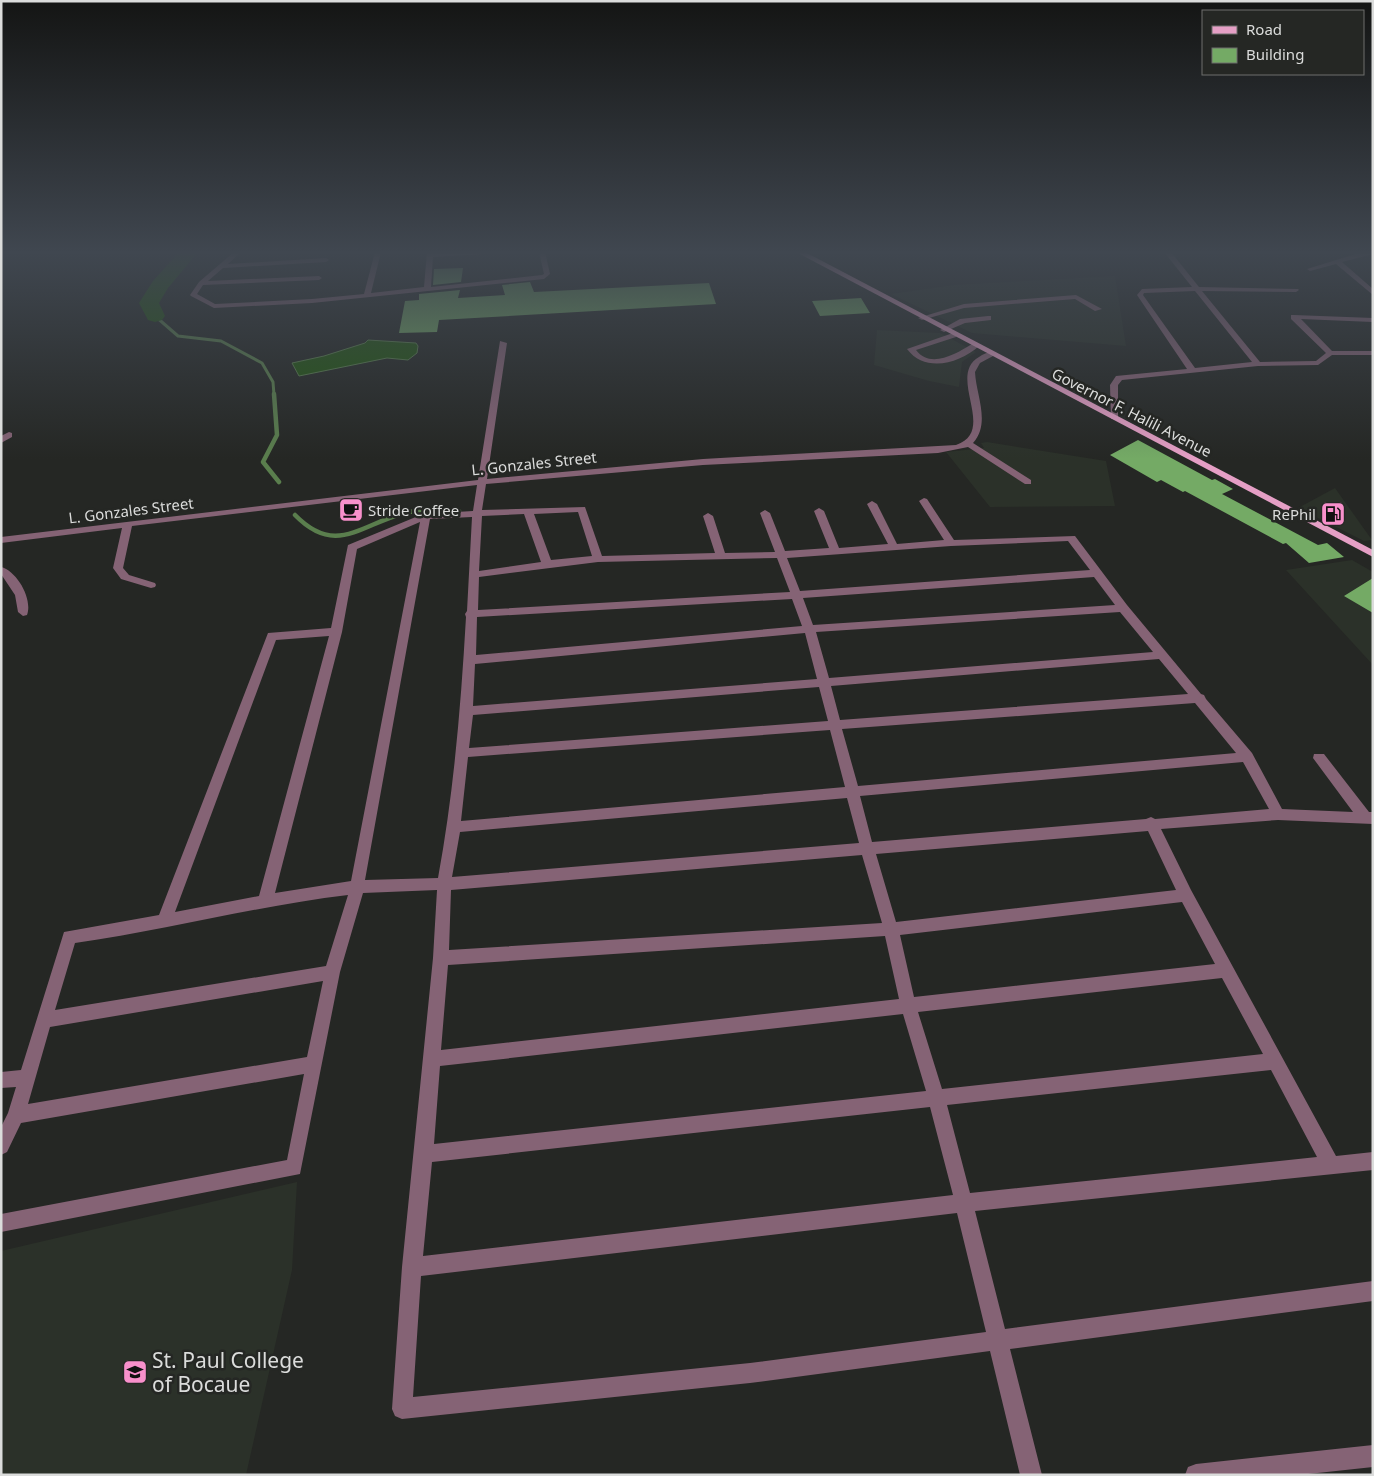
<svg xmlns="http://www.w3.org/2000/svg" width="1374" height="1476" font-family="'Noto Sans',sans-serif">
  <rect width="100%" height="100%" fill="#252724"/>
  <path fill="#2b3129" d="M1115,276L1126,346L972,333L891,294L954,285Z
    M877,330L940,333L976,352L962,362L959,387L929,381L874,365Z
    M987,442L1106,461L1115,506L990,507L946,452L984,448L981,443Z
    M1335,488L1372,540L1364,541L1298,508Z
    M1352,560L1373,572V665L1286,570Z
    M297,1182L292,1270L246,1475H1V1251Z"/>
  <path fill="#225510" stroke="#5a7e4d" d="M368,340L416,343L418,346L417,353L408,360L387,358L299,376L292,363L324,356L365,343Z"/>
  <g fill="none" stroke-linecap="round" stroke-linejoin="round">
    <path stroke="#5a7e4d" stroke-width="3" d="M155,316L178,336L221,341L262,363L273,382L274,395"/>
    <path stroke="#5a7e4d" stroke-width="4.5" d="M274,394L277,435L263,462L279,482
      M295,515C336,557 361,524 405,513C422,509 441,509 459,511"/>
    <path fill="#225510" fill-rule="evenodd" d="M179,252H198L168,288L159,303L165,316L162,320L155,322L148,320L139,303L153,281Z"/>
  </g>
  <path fill="#74aa65" d="M463,268L461,282L433,285L434,269Z
    M530,282L534,292L709,283L716,304L439,320L437,332L399,333L405,301L419,300V294L460,290L458,298L505,295L502,285Z
    M861,298L870,313L820,316L812,301Z
    M1138,440L1212,480L1215,479L1233,489L1222,494L1318,545L1327,543L1344,557L1309,563L1286,543L1283,544L1185,491L1183,492L1161,480L1157,482L1110,455Z
    M1373,578V613L1344,596Z"/>
  <g fill="none" stroke-linecap="round" stroke-linejoin="round">
    <path fill="#856375" fill-rule="evenodd" d="M234,252H241L228,264L326,258L329,260L326,262L223,268L208,281L319,276L322,278L319,280L203,285L197,294L215,304L312,299L364,294L375,252H381L371,293L424,287L427,252H518L433,257L431,287L542,275L544,274L539,252H545L550,274L544,279L312,303L214,308L191,296L190,295L199,282Z
      M1164,252H1171L1199,287L1298,289L1299,290L1296,292L1202,291L1260,362L1316,361L1326,353L1291,319V315H1294L1373,318V322L1301,319L1332,351H1373V355H1332L1318,365L1258,366L1122,380L1118,385V417L1111,419L1110,385L1116,376L1187,369L1137,295L1142,289L1192,287ZM1195,291L1252,362L1195,368L1143,295L1144,293Z
      M1362,252L1373,254L1342,262L1373,289V295L1336,264L1310,271L1307,269Z
      M1076,295L1102,309L1095,311L1075,299L964,308L922,320L918,318L964,304Z
      M988,316H991V320L965,323L944,332L940,330L960,319Z
      M953,333L957,335L956,337L916,350C930,369 956,354 972,344L979,346C959,364 925,373 907,349Z
      M500,341L507,343L487,479L703,459L956,445C998,431 946,376 979,357C983,354 987,352 993,352V356L980,363L975,372C976,395 991,423 973,443L1031,480V484H1025L968,447L938,453L703,465L486,484L482,510L585,507L602,556L715,553L703,516L708,513L713,516L725,553L775,552L760,513L765,510L770,513L785,551L829,548L814,511L819,508L824,511L839,548L888,544L867,504L872,501L877,504L897,544L944,540L919,501L924,498L927,499L954,540L1075,536L1127,605L1201,694L1204,695L1206,699L1252,753L1282,809L1353,812L1313,758L1314,754H1324L1369,812H1373V824L1278,820L1161,829L1191,890L1336,1156L1373,1152V1170L975,1211L1005,1329L1373,1281V1301L1010,1349L1042,1475H1020L990,1351L750,1383L402,1419L395,1416L392,1409L402,1267L433,958L437,890L363,893L340,972L300,1174L1,1232V1214L287,1160L304,1074L21,1123L7,1152L1,1155V1127L8,1113L16,1087L1,1088V1072L21,1070L64,932L159,915L268,633L331,628L348,545L423,514L473,511L477,485L132,526L123,568L129,575L155,583L156,585L155,587L151,588L121,579L113,568L122,528L1,543V537L478,480ZM578,512L592,556L551,560L534,514ZM524,514L541,562L479,571L482,516ZM472,517L467,611L465,614L466,617C461,704 454,791 438,878L365,880L430,519ZM420,522L351,881L275,893L342,632L357,549ZM1068,541L1090,570L800,591L787,558L951,546ZM777,558L790,592L478,610L479,577L598,562ZM1094,577L1115,605L813,625L803,598ZM792,599L802,626L476,655L477,617ZM1120,612L1153,652L829,678L816,632ZM805,633L817,679L473,706L475,664ZM329,636L259,896L175,912L276,640ZM1159,659L1188,694L840,720L831,686ZM819,687L828,721L469,748L473,715ZM1195,703L1236,753L858,786L842,729ZM830,730L845,787L461,821L468,757ZM1243,762L1269,809L1155,819L1151,817L1146,819L872,842L860,796ZM847,798L859,843L452,877L460,832ZM1148,831L1176,890L896,922L876,854ZM862,855L882,923L449,950L451,890ZM348,895L326,966L55,1010L75,943C167,930 256,906 348,895ZM1182,902L1215,964L914,997L900,935ZM885,936L899,999L441,1050L448,965ZM1222,978L1263,1054L942,1089L918,1012ZM323,981L307,1057L28,1104L50,1027ZM903,1014L926,1091L434,1144L440,1066ZM1271,1070L1317,1157L970,1193L947,1105ZM930,1107L953,1195L423,1256L432,1162ZM957,1213L986,1332L750,1363L413,1397L421,1276Z
      M9,432L12,433V437L1,443V436Z
      M1,567C17,571 33,599 27,615L23,616L18,612L15,595L1,574Z
      M1373,1445V1467L1299,1475H1185L1188,1467L1196,1464Z"/>
    <path fill="#e59fc5" fill-rule="evenodd" d="M796,252H805L1373,550V557Z"/>
  </g>
  <linearGradient id="sky" x2="0" y2="1"><stop stop-color="#141514"/><stop offset="0.55" stop-color="#404750"/><stop offset="1" stop-color="#404750" stop-opacity="0"/></linearGradient>
  <rect width="1374" height="459" fill="url(#sky)"/>
  <defs>
    <symbol id="cafe-square" viewBox="-11 -11 22 22"><rect x="-9" y="-9" width="18" height="18" rx="4" fill="#f890cb" stroke="#252724"/><path d="M-5.5-4.5H6V0H3Q3 3.5 0 3.5H-2.5Q-5.5 3.5-5.5 0ZM3-3.2v2h1.7v-2ZM-6 4.5H4V6H-6Z" fill="#111"/></symbol>
    <symbol id="fuel-square" viewBox="-11 -11 22 22"><rect x="-9" y="-9" width="18" height="18" rx="4" fill="#f890cb" stroke="#252724"/><path d="M-5.5-6h7V0h2V4h1.3V-2.5L3-4.5l.8-.8L6-3V5H2.5V1h-1V6h-7ZM-4.2-4.7v3.2H.2V-4.7Z" fill="#111"/></symbol>
    <symbol id="university-square" viewBox="-11 -11 22 22"><rect x="-9" y="-9" width="18" height="18" rx="4" fill="#f890cb" stroke="#252724"/><path d="M0-5L7-2L0 1L-7-2ZM-4 1L0 2.5L4 1V4Q0 6-4 4Z" fill="#111"/></symbol>
  </defs>
  <g fill-rule="evenodd">
    <use href="#cafe-square" x="337" y="496" width="28" height="28"/>
    <use href="#fuel-square" x="1319" y="500" width="28" height="28"/>
    <use href="#university-square" x="121" y="1358" width="28" height="28"/>
  </g>
  <g text-anchor="middle" dominant-baseline="central" stroke-width="5" stroke-linejoin="round" paint-order="stroke">
    <g font-size="15" fill="#dbdcdb" stroke="#252724">
      <text transform="translate(1132 412) rotate(27)">Governor F. Halili Avenue</text>
      <text transform="translate(534 463) rotate(-6)">L. Gonzales Street</text>
      <text transform="translate(131 510) rotate(-7)">L. Gonzales Street</text>
    </g>
    <g font-size="15" fill="#dbdcdb" stroke="#252724" text-anchor="start">
      <text x="368" y="510">Stride Coffee</text>
      <text x="1316" y="514" text-anchor="end">RePhil</text>
    </g>
    <g font-size="21" fill="#dbdcdb" stroke="#252724" text-anchor="start">
      <text x="152" y="1360">St. Paul College<tspan x="152" dy="24">of Bocaue</tspan></text>
    </g>
  </g>
  <rect width="1374" height="1476" fill="none" stroke="#dbdcdb" stroke-width="5"/>
  <rect x="1202" y="10" width="162" height="65" fill="#252724" stroke="#6e6f6d"/>
  <rect x="1212" y="26" width="25" height="8" fill="#e59fc5" stroke="#6e6f6d"/>
  <text x="1246" y="35" font-size="15" fill="#dbdcdb">Road</text>
  <rect x="1212" y="48" width="25" height="15" fill="#74aa65" stroke="#6e6f6d"/>
  <text x="1246" y="60" font-size="15" fill="#dbdcdb">Building</text>
</svg>
